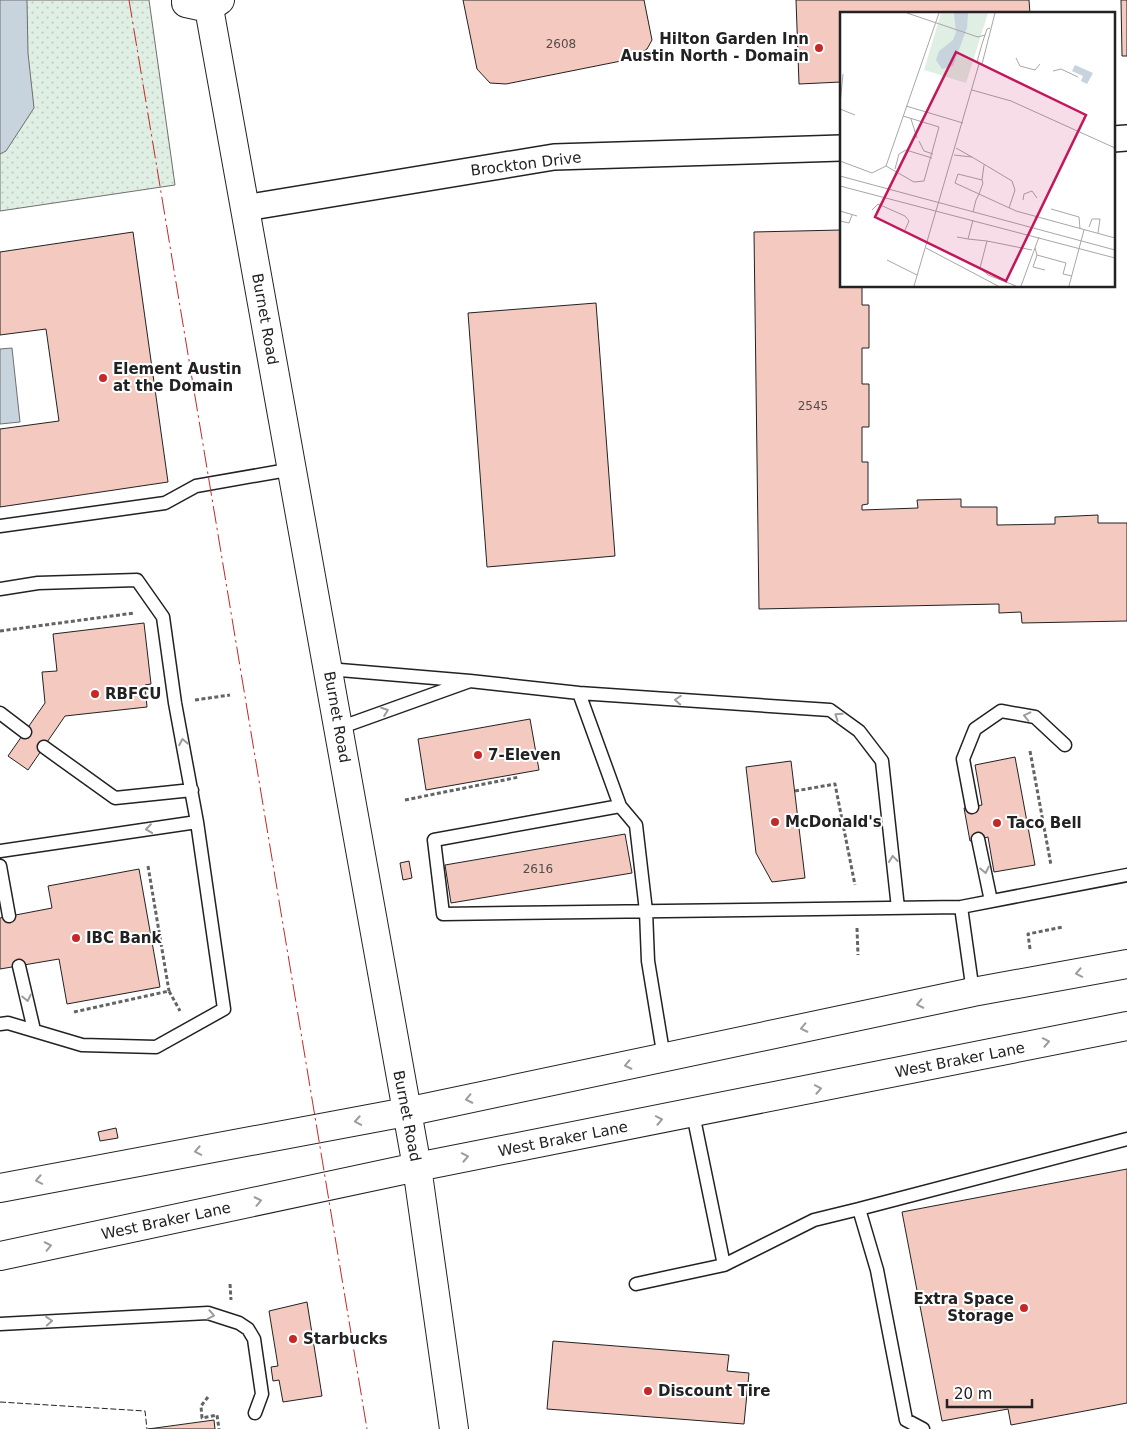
<svg xmlns="http://www.w3.org/2000/svg" width="1127" height="1429" font-family="'DejaVu Sans',sans-serif">
  <defs>
    <pattern id="grass-dots" width="8" height="8" patternUnits="userSpaceOnUse" patternTransform="scale(1.25)"><rect width="8" height="8" fill="#e0efe3"/><path d="M2 2h.1M6 6h.1" fill="none" stroke="#c0cdc2" stroke-width="1.8" stroke-linecap="round"/></pattern>
  </defs>
  <rect width="100%" height="100%" fill="#fff"/>
  <path fill="url(#grass-dots)" stroke="#6f6f6f" d="M0,0H149L175,185L0,211Z"/>
  <path fill="#c7d3dd" stroke="#6f6f6f" d="M0,0H27L28,53L34,108L6,151L0,154Z
    M12,348L20,422L0,424V349Z"/>
  <path fill="#f3c9c0" stroke="#222" d="M463,0H644L652,40L647,49L631,59L506,84L490,83L477,69Z
    M796,0H1029L1030,14H841V82L799,84Z
    M1121,0H1127V56H1122Z
    M841,230V286H862V305H869V348H862V384H869V427H862V462H868V504L862,505V510L918,508L917,500L961,499V507H997V525L1055,524V517L1098,515V523H1127V621L1022,623L1021,612L999,613V604L759,609L754,232Z
    M133,232L168,482L0,507V429L59,421L46,329L0,335V252Z
    M596,303L615,556L487,567L468,313Z
    M144,623L151,684L145,685L147,707L65,716L28,770L8,756L45,703L42,672L57,671L53,634Z
    M530,719L539,770L426,790L418,739Z
    M1015,757L1035,865L994,872L988,837L970,841L964,808L982,805L975,765Z
    M791,761L805,878L772,882L756,853L746,767Z
    M625,834L632,873L451,903L445,865Z
    M409,861L412,878L403,880L400,863Z
    M139,869L160,987L67,1004L59,959L0,969V918L52,908L48,886Z
    M116,1128L118,1138L100,1141L98,1132Z
    M1127,1169V1403L1011,1425L1008,1409L942,1421L902,1212Z
    M307,1302L322,1396L283,1402L279,1380L273,1381L271,1367L278,1366L269,1311Z
    M553,1341L729,1355L727,1371L749,1373L744,1424L547,1409Z
    M214,1420L215,1429H148Z"/>
  <g fill="none" stroke-linecap="round" stroke-linejoin="round">
    <defs>
      <path id="service" d="M0,526L165,503L196,486L293,469
        M0,589L38,583L137,580L163,617L175,703L197,822L224,1009L156,1047L82,1045L8,1023L0,1024
        M328,669L470,681L339,728
        M470,681L579,693L830,710L859,731L882,761L898,908
        M579,693L620,806
        M0,713L25,732
        M44,747L115,798L192,790
        M972,807L963,759L975,729L1001,711L1035,717L1065,745
        M978,839L991,901
        M0,851L197,822
        M0,866L9,916
        M961,907L973,992
        M19,966L34,1030
        M664,1058L648,961L646,911L636,825L620,806L434,840L443,914L961,907L1127,875
        M859,1209L1127,1139
        M724,1265L814,1220L859,1209L877,1270L906,1420L923,1429
        M636,1284L724,1265L693,1114
        M0,1324L208,1313L239,1323L248,1329L254,1339L262,1394L255,1413"/>
      <path id="minor" d="M1113,139L1127,138
        M245,208L554,157L841,148"/>
      <path id="secondary" d="M186,0V3L209,8L220,0
        M209,8L417,1167L454,1429
        M0,1188L406,1112L973,992L1127,964
        M0,1256L417,1167L1127,1026"/>
    </defs>
    <use href="#service" stroke="#222" stroke-width="15"/>
    <use href="#minor" stroke="#222" stroke-width="28"/>
    <use href="#secondary" stroke="#222" stroke-width="30"/>
    <path stroke="#646464" stroke-width="3" stroke-dasharray="4 2.5" stroke-linecap="butt" d="M0,631L134,613
      M195,700L230,695
      M1030,751L1051,865
      M795,791L835,784L855,885
      M405,800L519,777
      M148,866L169,991
      M857,928L858,955
      M1030,949L1028,934L1063,927
      M74,1012L169,991L180,1011
      M230,1284L231,1300
      M208,1397L201,1406L202,1418L217,1415L219,1429"/>
    <use href="#service" stroke="#fff" stroke-width="12"/>
    <use href="#minor" stroke="#fff" stroke-width="25"/>
    <use href="#secondary" stroke="#fff" stroke-width="28"/>
    <path stroke="#222" stroke-width="1" stroke-dasharray="6 2.5" stroke-linecap="butt" d="M0,1402L145,1411L147,1429"/>
    <path stroke="#c62828" stroke-width="1" stroke-dasharray="18 4 2.5 4" stroke-linecap="butt" d="M129,0L367,1429"/>
  </g>
  <defs><path id="oneway-chevron" d="M-2-3.5L2.5 0L-2 3.5" fill="none" stroke-width="1.6" stroke-linecap="round" stroke-linejoin="round" transform="scale(1.25)"/></defs>
  <g stroke="#9c9c9c">
    <use href="#oneway-chevron" transform="translate(678 700) rotate(-176)"/>
    <use href="#oneway-chevron" transform="translate(385 711) rotate(-20)"/>
    <use href="#oneway-chevron" transform="translate(838 716) rotate(-145)"/>
    <use href="#oneway-chevron" transform="translate(1027 716) rotate(-167)"/>
    <use href="#oneway-chevron" transform="translate(183 742) rotate(-101)"/>
    <use href="#oneway-chevron" transform="translate(149 829) rotate(172)"/>
    <use href="#oneway-chevron" transform="translate(893 859) rotate(-97)"/>
    <use href="#oneway-chevron" transform="translate(985 870) rotate(78)"/>
    <use href="#oneway-chevron" transform="translate(1079 973) rotate(169)"/>
    <use href="#oneway-chevron" transform="translate(27 998) rotate(78)"/>
    <use href="#oneway-chevron" transform="translate(920 1004) rotate(168)"/>
    <use href="#oneway-chevron" transform="translate(804 1028) rotate(168)"/>
    <use href="#oneway-chevron" transform="translate(1046 1042) rotate(-11)"/>
    <use href="#oneway-chevron" transform="translate(628 1065) rotate(168)"/>
    <use href="#oneway-chevron" transform="translate(818 1089) rotate(-11)"/>
    <use href="#oneway-chevron" transform="translate(469 1099) rotate(168)"/>
    <use href="#oneway-chevron" transform="translate(659 1120) rotate(-11)"/>
    <use href="#oneway-chevron" transform="translate(358 1121) rotate(170)"/>
    <use href="#oneway-chevron" transform="translate(198 1151) rotate(169)"/>
    <use href="#oneway-chevron" transform="translate(465 1157) rotate(-11)"/>
    <use href="#oneway-chevron" transform="translate(39 1180) rotate(169)"/>
    <use href="#oneway-chevron" transform="translate(258 1201) rotate(-12)"/>
    <use href="#oneway-chevron" transform="translate(48 1246) rotate(-12)"/>
    <use href="#oneway-chevron" transform="translate(211 1315) rotate(11)"/>
    <use href="#oneway-chevron" transform="translate(49 1321) rotate(-4)"/>
  </g>
  <g fill="#c62828" stroke="#fff" stroke-width="2">
    <circle cx="819" cy="48" r="5"/>
    <circle cx="103" cy="378" r="5"/>
    <circle cx="95" cy="694" r="5"/>
    <circle cx="478" cy="755" r="5"/>
    <circle cx="775" cy="822" r="5"/>
    <circle cx="997" cy="823" r="5"/>
    <circle cx="76" cy="938" r="5"/>
    <circle cx="1024" cy="1308" r="5"/>
    <circle cx="293" cy="1339" r="5"/>
    <circle cx="648" cy="1391" r="5"/>
  </g>
  <g text-anchor="middle" dominant-baseline="central" stroke-width="4" stroke-linejoin="round" paint-order="stroke">
    <g font-size="12" fill="#564c4a">
      <text x="561" y="44">2608</text>
      <text x="813" y="406">2545</text>
      <text x="538" y="869">2616</text>
    </g>
    <g font-size="15" font-weight="bold" fill="#222" stroke="#fff" text-anchor="start">
      <text x="809" y="39" text-anchor="end">Hilton Garden Inn<tspan x="809" dy="17">Austin North - Domain</tspan></text>
      <text x="113" y="369">Element Austin<tspan x="113" dy="17">at the Domain</tspan></text>
      <text x="105" y="694">RBFCU</text>
      <text x="488" y="755">7-Eleven</text>
      <text x="785" y="822">McDonald's</text>
      <text x="1007" y="823">Taco Bell</text>
      <text x="86" y="938">IBC Bank</text>
      <text x="1014" y="1299" text-anchor="end">Extra Space<tspan x="1014" dy="17">Storage</tspan></text>
      <text x="303" y="1339">Starbucks</text>
      <text x="658" y="1391">Discount Tire</text>
    </g>
    <g font-size="15" fill="#222" stroke="#fff">
      <text transform="translate(526 164) rotate(-7)">Brockton Drive</text>
      <text transform="translate(265 319) rotate(80)">Burnet Road</text>
      <text transform="translate(337 717) rotate(80)">Burnet Road</text>
      <text transform="translate(960 1060) rotate(-11)">West Braker Lane</text>
      <text transform="translate(407 1116) rotate(79)">Burnet Road</text>
      <text transform="translate(563 1139) rotate(-11)">West Braker Lane</text>
      <text transform="translate(166 1221) rotate(-12)">West Braker Lane</text>
    </g>
  </g>
  <g transform="translate(840 12)">
    <rect width="275" height="275" fill="#fff"/>
    <path d="M101,1H148L126,71L84,58Z" fill="#e0efe3"/>
    <path d="M114,1H128L127,16L113,54L102,57L96,48L99,39L113,28L116,20ZM235,53L253,61L247,72L241,69L243,64L232,59Z" fill="#c7d3dd"/>
    <path fill="none" stroke="#a7a7a7" stroke-width="1" d="M67,1L138,25L145,23M176,46L180,54L195,58L200,52M139,52L137,50L142,32L147,17L150,16M213,59L221,57L238,65M132,78L171,89L275,136M0,92L3,62M66,94L123,111M0,97L15,103M71,107L77,126M79,129L84,139L93,142M114,143L132,145L116,136M132,145L172,169L175,178L169,196M0,149L32,161L46,154L99,1M46,154L74,170L84,169L99,115L63,104M55,157L59,142L66,138L92,146M0,164L275,238M142,168L144,153M0,174L275,246M183,188L184,182L192,179L197,186M211,197L239,205L240,217M32,198L38,192L65,204L69,209L65,218M0,199L17,204M133,200L136,188L139,182L143,171L142,168L118,162L115,171L139,182L152,188L176,199L275,226M0,209L9,211L12,203M249,215L252,207H260L258,221M117,225L128,227L133,208M128,227L147,229L140,256L148,263L176,274M147,229L192,238M86,236L158,274M195,236L197,243L226,251L223,262L232,264M197,243L193,255L205,258M47,248L77,263M74,274L139,52H142L155,1M181,274L199,225M229,274L244,218"/>
    <path fill="#c2185b" fill-opacity="0.15" stroke="#c2185b" stroke-width="2.5" d="M116,40L246,103L166,269L35,205Z"/>
    <rect width="275" height="275" fill="none" stroke="#222" stroke-width="2.5"/>
  </g>
  <path d="M947 1399v8h85v-8" fill="none" stroke="#222222" stroke-width="2.5"/>
  <text x="954" y="1399" font-size="15" fill="#222222" stroke="#ffffff" stroke-width="4" paint-order="stroke">20 m</text>
</svg>
